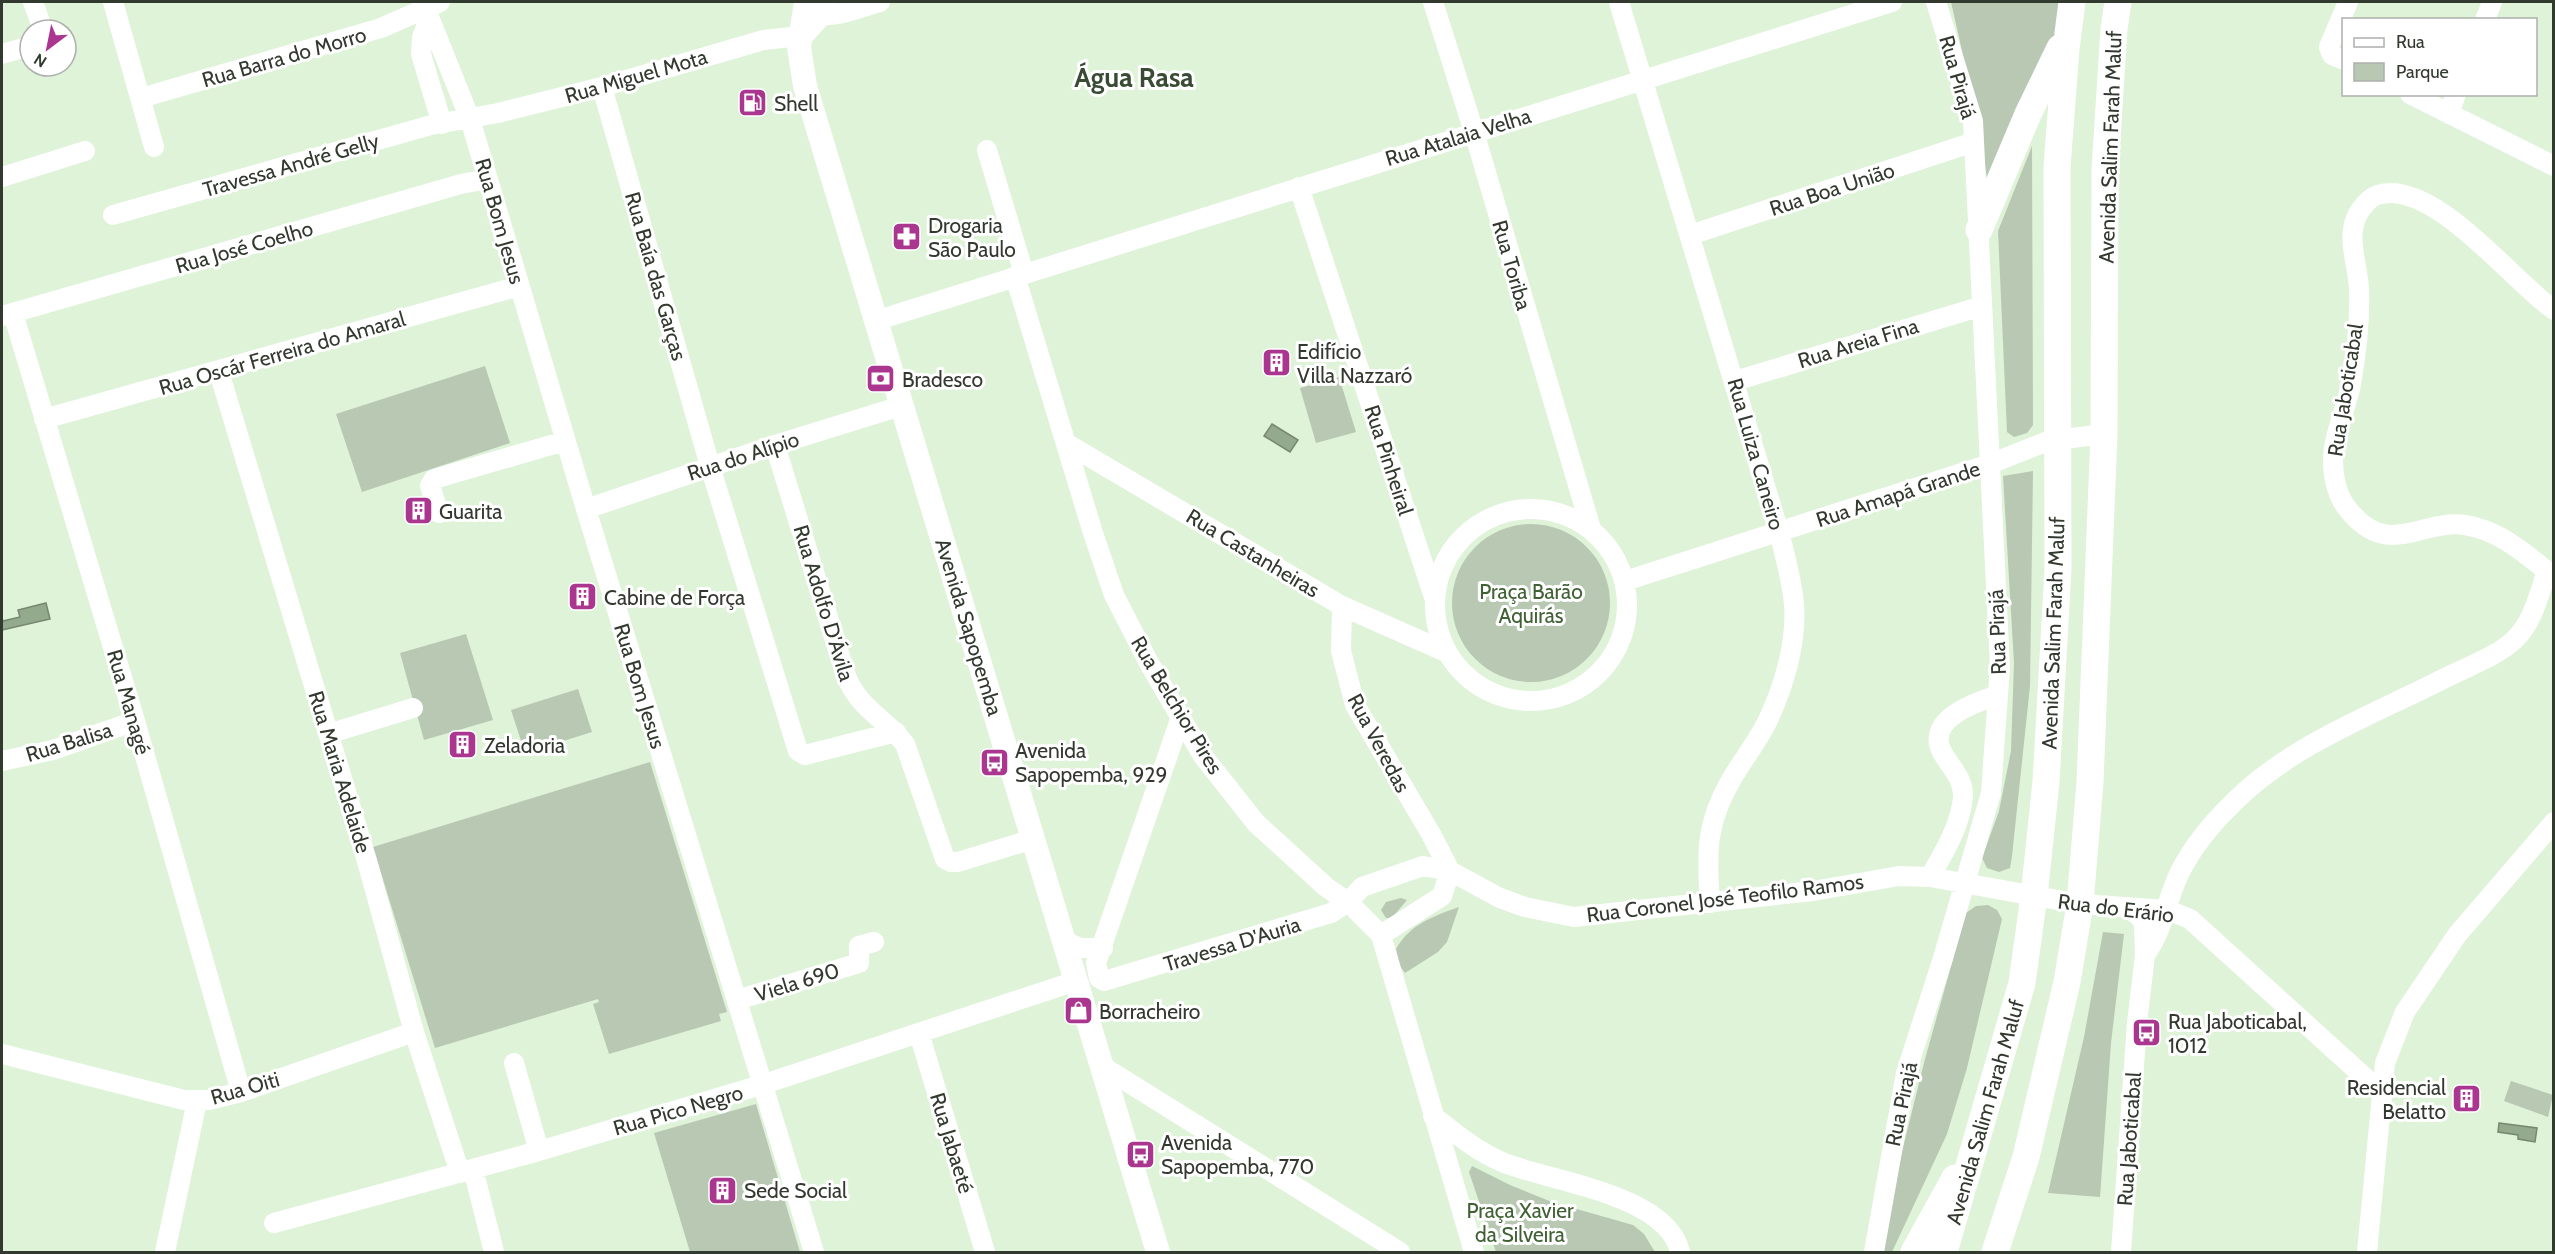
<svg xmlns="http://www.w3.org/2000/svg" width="2555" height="1254" font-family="Cabin,sans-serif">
  <rect width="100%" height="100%" fill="#def3d8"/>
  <path fill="#b8c8b3" d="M1951,2H2061L2056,41L1987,179L1980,131Z
    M2032,146L2033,425L2027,433L2014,437L2007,432L1998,231Z
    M485,366L510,443L362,492L336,414Z
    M1339,377L1356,432L1316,443L1300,388Z
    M2033,471L2030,686L2012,856L2010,868L1999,872L1987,868L1982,858L1999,811L2011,751L2014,663L2003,476Z
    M1452 603a79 79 0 1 1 158 0a79 79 0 1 1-158 0Z
    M466,634L493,720L424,740L400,653Z
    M578,689L592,732L525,753L511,710Z
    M650,762L727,1012L719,1014L721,1021L609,1054L593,1004L599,1002L598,999L435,1048L373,847Z
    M1401,898L1407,900L1392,918H1386L1381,910L1386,902Z
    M1988,905L1997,910L2002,919L1967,1068L1947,1134L1892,1252H1877L1925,1059L1966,913L1976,906Z
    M1459,907L1447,942L1438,952L1405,973L1399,965L1396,949C1410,924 1434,916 1459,907Z
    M2103,932L2124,934L2111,1043L2100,1197L2048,1193L2084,1037Z
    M2511,1081L2553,1095L2548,1117L2504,1101Z
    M756,1104L800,1252H690L654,1133Z
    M1472,1166L1510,1185L1552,1202L1633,1225L1644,1234L1655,1252H1496L1469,1172Z"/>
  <path fill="#94aa8c" stroke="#778870" stroke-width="1.5" d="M1272,424L1298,440L1290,452L1264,436Z
    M46,603L50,619L2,630V618L3,621L20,617L18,610Z
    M2499,1123L2537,1128L2535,1142L2518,1139V1135L2498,1132Z"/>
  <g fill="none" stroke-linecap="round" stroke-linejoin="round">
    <path stroke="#fff" stroke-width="20" d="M33,2L43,30
      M113,2L154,147
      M423,2L470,119L586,509L814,1252
      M1433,2L1474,132L1591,529
      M1619,2L1779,532C1785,556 1792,580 1794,604C1797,642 1784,686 1768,720C1759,739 1745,757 1734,775C1706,821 1706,851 1710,903
      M807,13C831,21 857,8 880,2
      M429,19L422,37L421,54L442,124
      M2485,20L2492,2
      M2,54L30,46
      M2344,60L2332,55L2329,47L2348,2
      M602,87L710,466L798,751L805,755L896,732
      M2410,94L2554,166
      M141,98L381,28L440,2
      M2449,114L2456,94
      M987,150L1024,274
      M2,177L85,151
      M1299,187L1434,597
      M113,215L431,125L498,113L602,87L763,40L801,36
      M1690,235L1974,142
      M1015,276L1093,533L1114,595L1149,663L1203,756L1256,823L1326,887L1348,902L1381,935L1474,1252
      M13,313L135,721L241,1092
      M2,316L461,184L487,179
      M875,321L1892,2
      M219,372L367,861L414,1032L460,1173
      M1735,381L1982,306
      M44,419L519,286
      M1066,443L1342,606L1446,652
      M775,445L846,676C860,710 884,717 905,744L945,859L951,862H958L1033,839
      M1435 605a96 96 0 1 1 192 0a96 96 0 1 1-192 0Z
      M586,509L775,445L901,406
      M439,513L430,486L434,479L565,441
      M2547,571C2522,551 2498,530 2465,525C2422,519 2390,558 2351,513C2337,498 2333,479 2333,459C2334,434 2346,409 2351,384C2356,356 2360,318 2359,289C2358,266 2347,240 2356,218C2359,210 2369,198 2377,195C2432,177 2512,281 2554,310
      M1625,581L1990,464L2048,441L2104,434
      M1342,606L1341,651L1355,705L1431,834L1450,871
      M1181,717L1096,963L1099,978L1104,981L1331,913L1348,902L1362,887L1423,866L1450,871L1500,898L1525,907L1574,917L1813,891L1899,876L1930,877L2080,904L2168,910L2190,919L2382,1093
      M328,734L413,708
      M2,761L53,750L135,721
      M1930,877C1943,854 1961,825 1963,797C1964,778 1950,767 1942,752C1925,719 1976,702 1998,695
      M1381,935L1442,896L1450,871
      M1064,941L1080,948H1103
      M2145,955C2165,927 2166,900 2180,872C2193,846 2215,820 2236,800C2294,743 2375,714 2447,677C2467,667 2499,655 2514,640C2533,623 2539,594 2547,571
      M737,1000L859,963V946L874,942
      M919,1033L985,1252
      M2,1054L184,1100H209L241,1092L414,1032
      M514,1063L539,1151
      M1102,1066L1400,1252
      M1433,1116C1455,1133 1476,1151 1502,1162C1551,1182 1667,1194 1680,1252
      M473,1169L494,1252
      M274,1223L539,1151L764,1084L1076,981
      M165,1252L197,1101
      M1874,1252L1906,1073L1943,958L1991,793L2000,667L1973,121L1936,2
      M2121,1252L2137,1023L2145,955L2144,925L2141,918L2127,907
      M2367,1252L2385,1063L2405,1012L2457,935L2554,822"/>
    <path stroke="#fff" stroke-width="24" d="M806,2L799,47L805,86L1158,1252
      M801,36L818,17L827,2"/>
    <path stroke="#fff" stroke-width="27" d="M1979,230L2028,114L2060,48
      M1914,1252L1955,1178
      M1944,1252L2022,983L2034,896L2046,782L2058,569L2057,167L2066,49L2072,2
      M1995,1252L2026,1157L2067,982L2080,904L2090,782L2104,434L2105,169L2114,29L2118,2"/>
  </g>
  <defs>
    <symbol id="fuel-square" viewBox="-11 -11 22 22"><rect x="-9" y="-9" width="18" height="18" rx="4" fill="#ab368f" stroke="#fff"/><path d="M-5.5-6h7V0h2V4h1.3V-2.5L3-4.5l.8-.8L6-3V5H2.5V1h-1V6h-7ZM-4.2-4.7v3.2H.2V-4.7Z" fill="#fff"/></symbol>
    <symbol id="pharmacy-square" viewBox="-11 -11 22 22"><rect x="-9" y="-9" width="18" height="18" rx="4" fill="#ab368f" stroke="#fff"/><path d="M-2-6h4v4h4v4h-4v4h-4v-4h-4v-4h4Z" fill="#fff"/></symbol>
    <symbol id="building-square" viewBox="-11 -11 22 22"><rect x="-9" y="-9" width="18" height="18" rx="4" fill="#ab368f" stroke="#fff"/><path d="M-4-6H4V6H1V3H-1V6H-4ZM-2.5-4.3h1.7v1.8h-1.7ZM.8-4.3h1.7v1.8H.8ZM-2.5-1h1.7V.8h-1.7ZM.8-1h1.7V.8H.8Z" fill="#fff"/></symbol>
    <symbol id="bank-square" viewBox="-11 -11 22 22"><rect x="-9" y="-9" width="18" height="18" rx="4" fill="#ab368f" stroke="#fff"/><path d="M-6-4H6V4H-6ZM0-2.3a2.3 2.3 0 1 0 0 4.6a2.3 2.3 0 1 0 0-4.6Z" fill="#fff"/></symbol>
    <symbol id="bus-square" viewBox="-11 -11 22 22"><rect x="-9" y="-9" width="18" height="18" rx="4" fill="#ab368f" stroke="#fff"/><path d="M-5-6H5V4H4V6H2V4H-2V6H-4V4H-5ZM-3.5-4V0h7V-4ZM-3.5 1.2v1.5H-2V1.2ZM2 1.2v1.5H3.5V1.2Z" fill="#fff"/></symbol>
    <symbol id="shop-square" viewBox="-11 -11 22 22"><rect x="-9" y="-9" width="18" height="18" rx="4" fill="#ab368f" stroke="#fff"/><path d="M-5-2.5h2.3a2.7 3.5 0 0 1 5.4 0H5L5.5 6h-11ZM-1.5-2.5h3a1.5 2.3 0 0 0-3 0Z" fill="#fff"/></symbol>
  </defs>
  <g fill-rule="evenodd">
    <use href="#fuel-square" x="736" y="86" width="33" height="33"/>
    <use href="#pharmacy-square" x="890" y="220" width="33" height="33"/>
    <use href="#building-square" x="1260" y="346" width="33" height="33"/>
    <use href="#bank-square" x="864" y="362" width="33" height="33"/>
    <use href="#building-square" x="402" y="494" width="33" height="33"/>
    <use href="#building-square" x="566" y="580" width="33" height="33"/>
    <use href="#building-square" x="446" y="728" width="33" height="33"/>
    <use href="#bus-square" x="978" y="746" width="33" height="33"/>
    <use href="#shop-square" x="1062" y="994" width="33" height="33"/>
    <use href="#bus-square" x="2130" y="1016" width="33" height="33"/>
    <use href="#building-square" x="2450" y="1082" width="33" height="33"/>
    <use href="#bus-square" x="1124" y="1138" width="33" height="33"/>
    <use href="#building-square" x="706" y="1174" width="33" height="33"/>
  </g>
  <g text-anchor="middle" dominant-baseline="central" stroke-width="6" stroke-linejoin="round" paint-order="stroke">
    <g font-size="21" fill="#323a2f" stroke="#fff">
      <text transform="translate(284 57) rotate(-16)">Rua Barra do Morro</text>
      <text transform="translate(636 76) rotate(-16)">Rua Miguel Mota</text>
      <text transform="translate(1958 77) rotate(74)">Rua Pirajá</text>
      <text transform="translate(1458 137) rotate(-17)">Rua Atalaia Velha</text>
      <text transform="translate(2110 147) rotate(-88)">Avenida Salim Farah Maluf</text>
      <text transform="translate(291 165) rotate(-16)">Travessa André Gelly</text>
      <text transform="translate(1832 189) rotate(-18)">Rua Boa União</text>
      <text transform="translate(500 221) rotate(74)">Rua Bom Jesus</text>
      <text transform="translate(244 247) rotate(-16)">Rua José Coelho</text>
      <text transform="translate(1512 265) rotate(74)">Rua Toriba</text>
      <text transform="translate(656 276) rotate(74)">Rua Baía das Garças</text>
      <text transform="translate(1858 343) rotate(-17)">Rua Areia Fina</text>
      <text transform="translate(282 353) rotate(-16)">Rua Oscár Ferreira do Amaral</text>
      <text transform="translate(2345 390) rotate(-81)">Rua Jaboticabal</text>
      <text transform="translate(1756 454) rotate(74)">Rua Luiza Caneiro</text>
      <text transform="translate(743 456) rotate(-18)">Rua do Alípio</text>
      <text transform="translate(1389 460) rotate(72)">Rua Pinheiral</text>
      <text transform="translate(1898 494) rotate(-18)">Rua Amapá Grande</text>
      <text transform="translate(1253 553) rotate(31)">Rua Castanheiras</text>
      <text transform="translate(824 603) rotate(73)">Rua Adolfo D'Ávila</text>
      <text transform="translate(969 627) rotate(73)">Avenida Sapopemba</text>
      <text transform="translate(1997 632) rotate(-92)">Rua Pirajá</text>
      <text transform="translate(2053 633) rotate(-88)">Avenida Salim Farah Maluf</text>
      <text transform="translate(640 686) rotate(73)">Rua Bom Jesus</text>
      <text transform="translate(129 702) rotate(74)">Rua Managé</text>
      <text transform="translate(1177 705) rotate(59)">Rua Belchior Pires</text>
      <text transform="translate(69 742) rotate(-17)">Rua Balisa</text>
      <text transform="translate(1379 743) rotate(62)">Rua Veredas</text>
      <text transform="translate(340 772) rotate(73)">Rua Maria Adelaide</text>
      <text transform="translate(1725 898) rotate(-7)">Rua Coronel José Teofilo Ramos</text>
      <text transform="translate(2116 908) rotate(7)">Rua do Erário</text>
      <text transform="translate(1232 944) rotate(-17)">Travessa D'Auria</text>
      <text transform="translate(797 982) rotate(-17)">Viela 690</text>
      <text transform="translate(245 1088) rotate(-16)">Rua Oiti</text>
      <text transform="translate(1901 1104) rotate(-78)">Rua Pirajá</text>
      <text transform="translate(678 1110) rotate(-16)">Rua Pico Negro</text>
      <text transform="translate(1985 1112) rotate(-74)">Avenida Salim Farah Maluf</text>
      <text transform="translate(2129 1139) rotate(-86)">Rua Jaboticabal</text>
      <text transform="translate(952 1143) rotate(73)">Rua Jabaeté</text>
    </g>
    <g font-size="21" fill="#323a2f" stroke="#fff" text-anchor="start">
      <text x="774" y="103">Shell</text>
      <text x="928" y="225">Drogaria<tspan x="928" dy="24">São Paulo</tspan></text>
      <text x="1297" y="351">Edifício<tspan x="1297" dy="24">Villa Nazzaró</tspan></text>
      <text x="902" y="379">Bradesco</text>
      <text x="439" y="511">Guarita</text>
      <text x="604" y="597">Cabine de Força</text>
      <text x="484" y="745">Zeladoria</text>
      <text x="1015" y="750">Avenida<tspan x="1015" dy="24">Sapopemba, 929</tspan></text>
      <text x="1099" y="1011">Borracheiro</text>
      <text x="2168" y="1021">Rua Jaboticabal,<tspan x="2168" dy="24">1012</tspan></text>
      <text x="2446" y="1087" text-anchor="end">Residencial<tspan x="2446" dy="24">Belatto</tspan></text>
      <text x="1161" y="1142">Avenida<tspan x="1161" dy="24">Sapopemba, 770</tspan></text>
      <text x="744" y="1190">Sede Social</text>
    </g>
    <g font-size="21" fill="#406134" stroke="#fff">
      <text x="1531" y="591">Praça Barão<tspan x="1531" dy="24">Aquirás</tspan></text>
      <text x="1520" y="1210">Praça Xavier<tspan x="1520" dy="24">da Silveira</tspan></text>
    </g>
    <g font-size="27" font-weight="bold" fill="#3a4b34" stroke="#fff">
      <text x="1134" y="77">Água Rasa</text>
    </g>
  </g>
  <rect width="2555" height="1254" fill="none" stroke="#323a2f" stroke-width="6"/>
  <rect x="2342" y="18" width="195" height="78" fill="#ffffff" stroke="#adb0ac" stroke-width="1.5"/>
  <rect x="2354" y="38" width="30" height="9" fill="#ffffff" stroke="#adb0ac" stroke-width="1.5"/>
  <text x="2396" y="48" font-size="18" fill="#323a2f">Rua</text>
  <rect x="2354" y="63" width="30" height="18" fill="#b8c8b3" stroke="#adb0ac" stroke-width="1.5"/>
  <text x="2396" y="78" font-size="18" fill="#323a2f">Parque</text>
  <g transform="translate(48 48) rotate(212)"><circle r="28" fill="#ffffff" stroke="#adb0ac" stroke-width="1.5"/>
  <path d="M0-4.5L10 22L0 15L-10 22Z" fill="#ab368f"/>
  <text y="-9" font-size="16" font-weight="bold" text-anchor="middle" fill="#323a2f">N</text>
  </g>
</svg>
